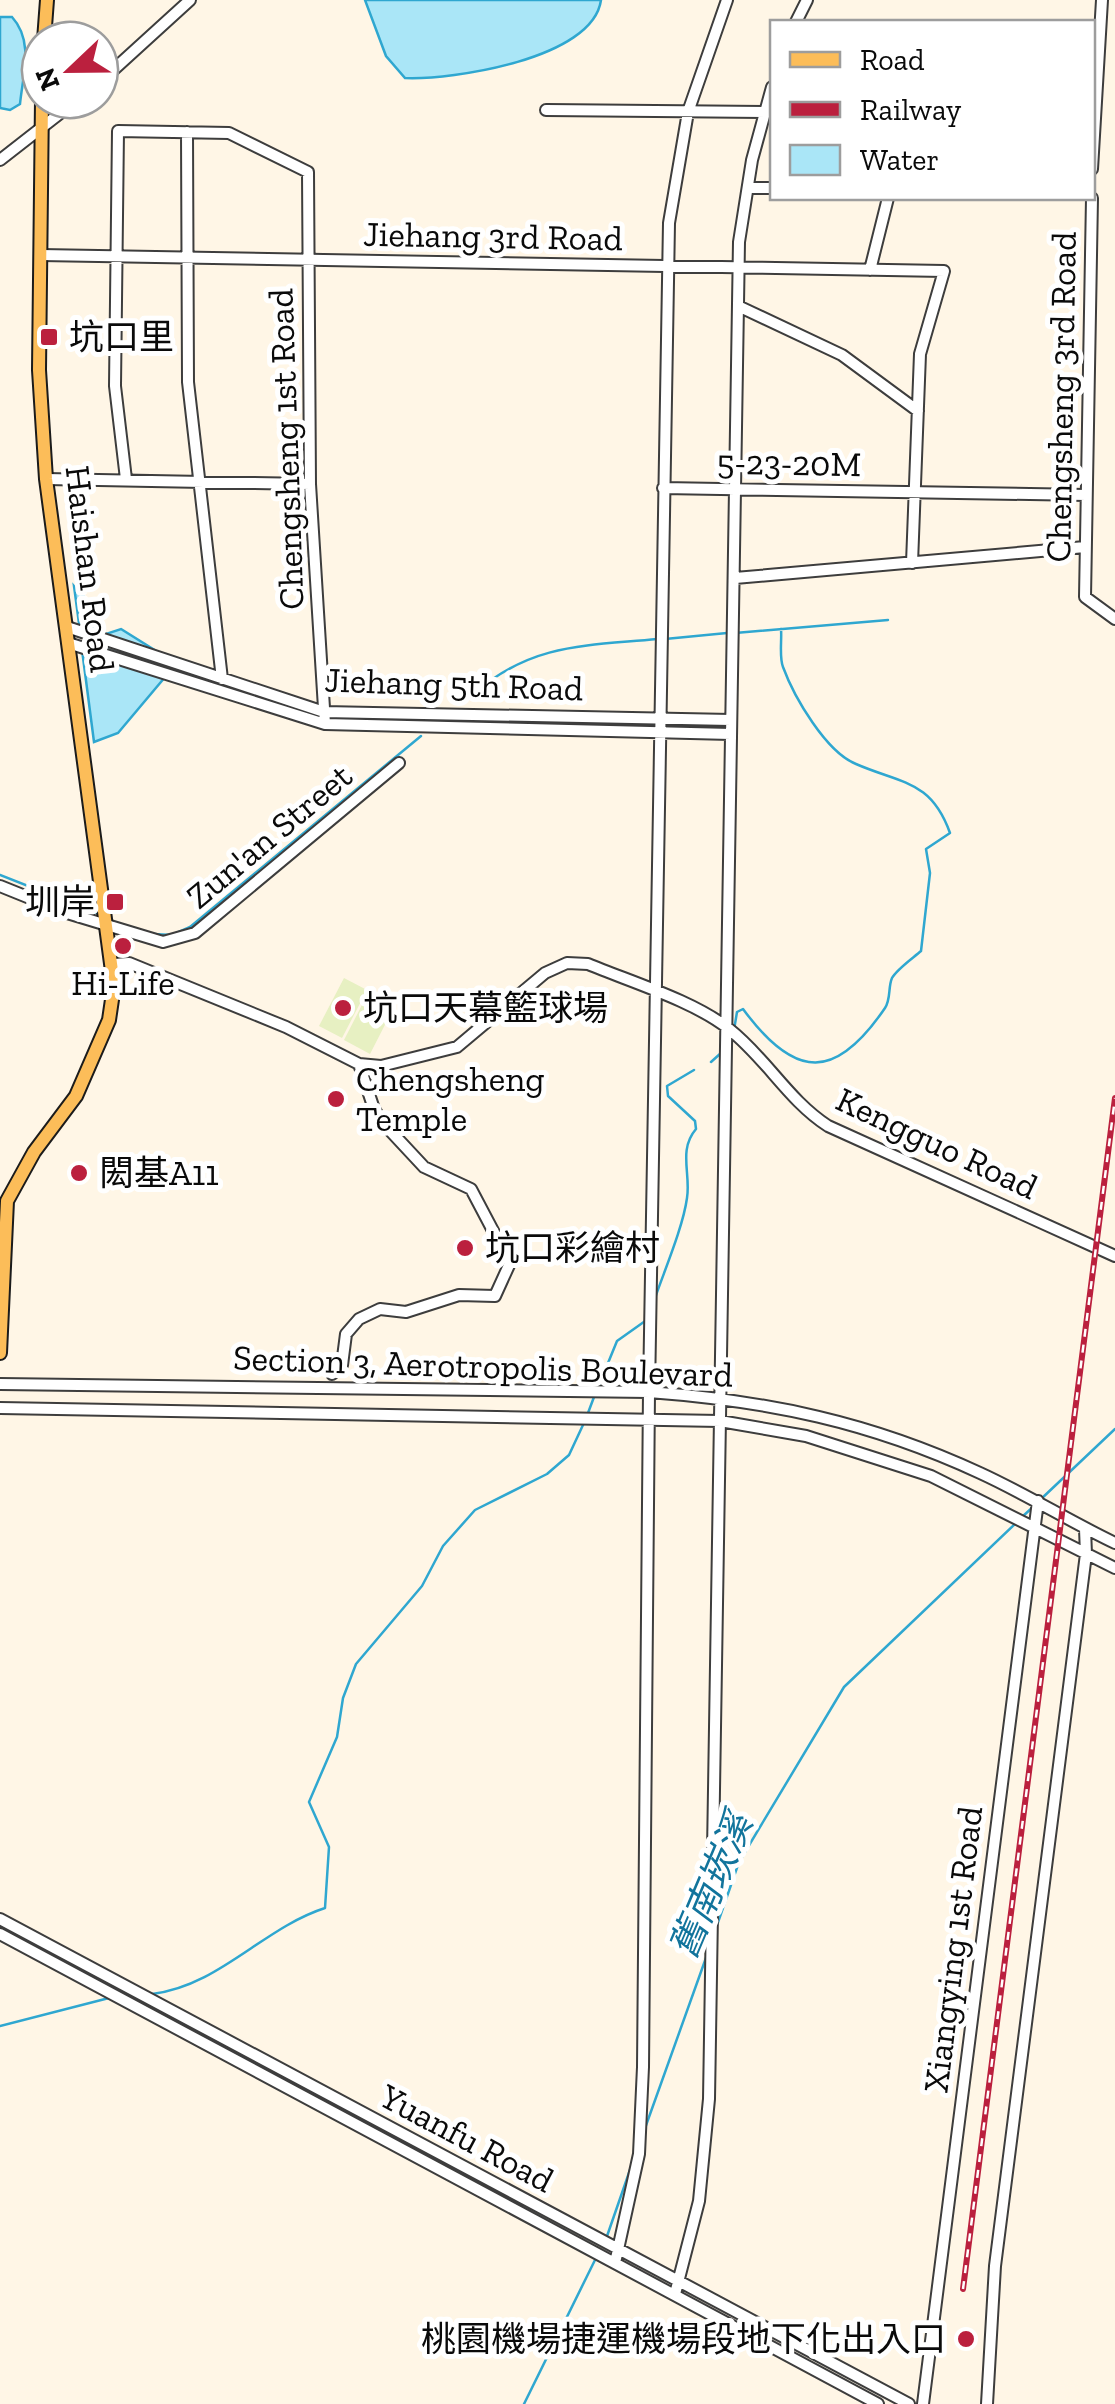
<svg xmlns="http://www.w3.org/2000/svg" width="1115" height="2404" font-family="'Zilla Slab','Noto Sans TC',serif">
  <rect width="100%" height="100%" fill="#fff6e6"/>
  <path fill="#e7f0c2" d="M344,978L367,990L342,1038L319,1026Z
    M364,1001L390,1015L370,1054L344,1040Z"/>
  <path fill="#aae6f7" stroke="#2fa7d0" stroke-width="2.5" d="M365,0H601C593,59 452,80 405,78L386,56Z
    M0,17H12C34,41 23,74 20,104L10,110L0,108Z
    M74,586L101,615L94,626L80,631Z
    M121,629L172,661L171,670L118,733L94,742L81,642Z"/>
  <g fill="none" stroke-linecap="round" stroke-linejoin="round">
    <path stroke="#2fa7d0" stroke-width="2.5" d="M735,633L888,620
      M665,639L727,633
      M477,691C534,643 586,646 657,639
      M0,875L99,914
      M153,934L172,935L190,927L421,736
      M734,1030L737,1012L743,1009C796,1081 836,1080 885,1008C891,999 888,987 892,978C897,969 913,958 921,951L930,873L926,849L950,833C931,780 902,784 856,764C826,752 794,697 783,667C779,657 782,640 781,629
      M711,1062L721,1053
      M655,1298C665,1269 683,1227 687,1198C691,1174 678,1150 696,1129L695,1121L668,1096L667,1086L694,1070
      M597,1390L617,1341L648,1319
      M588,1413L594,1397
      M1040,1500L1115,1429
      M1022,1517L1034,1506
      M716,1928L739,1862L844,1687L1016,1523
      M152,1994C219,1986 263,1928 325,1908L329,1847L309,1802L337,1737L343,1698L356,1664L422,1586L443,1546L475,1510L547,1474L569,1455L583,1425
      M0,2026L109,1998
      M644,2131L707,1955
      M606,2239L631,2167
      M524,2404L595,2260"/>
    <defs>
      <path id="minor" d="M796,22L807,0
        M100,82L190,0
        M546,110L772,112
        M187,132L188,382L222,679
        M0,160L77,100
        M1092,169L1102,0
        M748,188H772
        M1092,198L1085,597L1115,619
        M41,255L944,271L920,354L912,563
        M870,270L888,198
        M738,306L842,355L918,411
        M46,479L310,484
        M126,479L115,386L118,131L229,133L308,172L310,484L325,724
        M663,488L1086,495
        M735,578L1085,547
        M67,627L324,712L731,720
        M68,643L325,724L731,734
        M0,886L67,913L163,942L195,933L399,763
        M114,964L129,963L286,1027L359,1064L381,1066L457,1047L545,973L567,963L588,964C631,982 694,1001 729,1029C767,1059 788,1100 828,1126L1115,1256
        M332,1374L342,1365L346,1334L359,1319L380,1309L406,1312L459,1295L495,1296L510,1263L471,1189L424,1167L383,1123L374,1109L359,1064
        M0,1384L649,1392C769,1401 870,1422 980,1473C1026,1494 1069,1521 1115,1543
        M0,1408L720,1421L806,1436L931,1476L1115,1568
        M0,1919L909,2404
        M0,1934L878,2404
        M615,2263L639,2154L643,2067L649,1392L669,223L688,112L727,0
        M675,2294L699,2201L709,2099L739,242L752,160L772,87
        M923,2404L1038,1501
        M987,2404L995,2266L1086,1554L1085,1529"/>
      <path id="major" d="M44,40L47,0
        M0,1353L7,1201L34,1152L76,1096L109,1020L114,986L46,479L39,370L42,100"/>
    </defs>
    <use href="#minor" stroke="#3d3d3d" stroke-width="14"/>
    <use href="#major" stroke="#1b1b1b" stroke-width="16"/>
    <use href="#minor" stroke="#fff" stroke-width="10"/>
    <use href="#major" stroke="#fcbd59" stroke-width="12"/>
    <defs>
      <path id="rail" d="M963,2289L1115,1098"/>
    </defs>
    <use href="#rail" stroke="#bb203e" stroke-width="6"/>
    <use href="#rail" stroke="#fff" stroke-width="2.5" stroke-dasharray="8" stroke-linecap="butt"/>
  </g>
  <g fill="#bb203e" stroke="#fff" stroke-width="4">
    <rect x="39" y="327" width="20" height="20" rx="5"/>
    <rect x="105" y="892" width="20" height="20" rx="5"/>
    <circle cx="123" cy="946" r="10"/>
    <circle cx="343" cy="1008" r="10"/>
    <circle cx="336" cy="1099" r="10"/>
    <circle cx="79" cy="1173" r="10"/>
    <circle cx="465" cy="1248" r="10"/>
    <circle cx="966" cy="2339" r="10"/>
  </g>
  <g text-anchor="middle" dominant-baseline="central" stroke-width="10" stroke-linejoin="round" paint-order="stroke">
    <g font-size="35" fill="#0a0a0a" stroke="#fff">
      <text transform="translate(493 236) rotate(1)">Jiehang 3rd Road</text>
      <text transform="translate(1061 397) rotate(-89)">Chengsheng 3rd Road</text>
      <text transform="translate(286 449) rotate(-92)">Chengsheng 1st Road</text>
      <text transform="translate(789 463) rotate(1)">5-23-20M</text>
      <text transform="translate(90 569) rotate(83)">Haishan Road</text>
      <text transform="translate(454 684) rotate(2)">Jiehang 5th Road</text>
      <text transform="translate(269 836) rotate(-40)">Zun'an Street</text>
      <text transform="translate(937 1143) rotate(25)">Kengguo Road</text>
      <text transform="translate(483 1366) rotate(2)">Section 3, Aerotropolis Boulevard</text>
      <text transform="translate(953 1949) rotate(-83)">Xiangying 1st Road</text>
      <text transform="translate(467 2138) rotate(28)">Yuanfu Road</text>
    </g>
    <g font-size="35" fill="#0a0a0a" stroke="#fff" text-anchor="start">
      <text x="69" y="337">坑口里</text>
      <text x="95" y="902" text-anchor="end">圳岸</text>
      <text x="123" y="983" text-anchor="middle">Hi-Life</text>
      <text x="363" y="1008">坑口天幕籃球場</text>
      <text x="356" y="1079">Chengsheng<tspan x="356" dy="40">Temple</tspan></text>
      <text x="99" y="1173">閎基A11</text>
      <text x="485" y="1248">坑口彩繪村</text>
      <text x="946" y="2339" text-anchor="end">桃園機場捷運機場段地下化出入口</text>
    </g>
    <g font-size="38" font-style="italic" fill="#12749c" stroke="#fff">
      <text transform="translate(711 1886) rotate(-67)">舊南崁溪</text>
    </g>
  </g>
  <rect x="770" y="20" width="325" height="180" fill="#ffffff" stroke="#9d9d9d" stroke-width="2.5"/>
  <rect x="790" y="52" width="50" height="15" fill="#fcbd59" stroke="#9d9d9d" stroke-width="2.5"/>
  <text x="860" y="70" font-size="30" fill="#0a0a0a">Road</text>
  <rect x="790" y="102" width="50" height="15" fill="#bb203e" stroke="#9d9d9d" stroke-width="2.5"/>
  <text x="860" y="120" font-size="30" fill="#0a0a0a">Railway</text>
  <rect x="790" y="145" width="50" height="30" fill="#aae6f7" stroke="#9d9d9d" stroke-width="2.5"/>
  <text x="860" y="170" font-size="30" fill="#0a0a0a">Water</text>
  <g transform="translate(70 70) rotate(248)"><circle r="48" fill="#ffffff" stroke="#9d9d9d" stroke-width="2.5"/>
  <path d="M0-8L18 38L0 25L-18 38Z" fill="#bb203e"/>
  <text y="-15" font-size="28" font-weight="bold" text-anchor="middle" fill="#0a0a0a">N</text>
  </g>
</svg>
